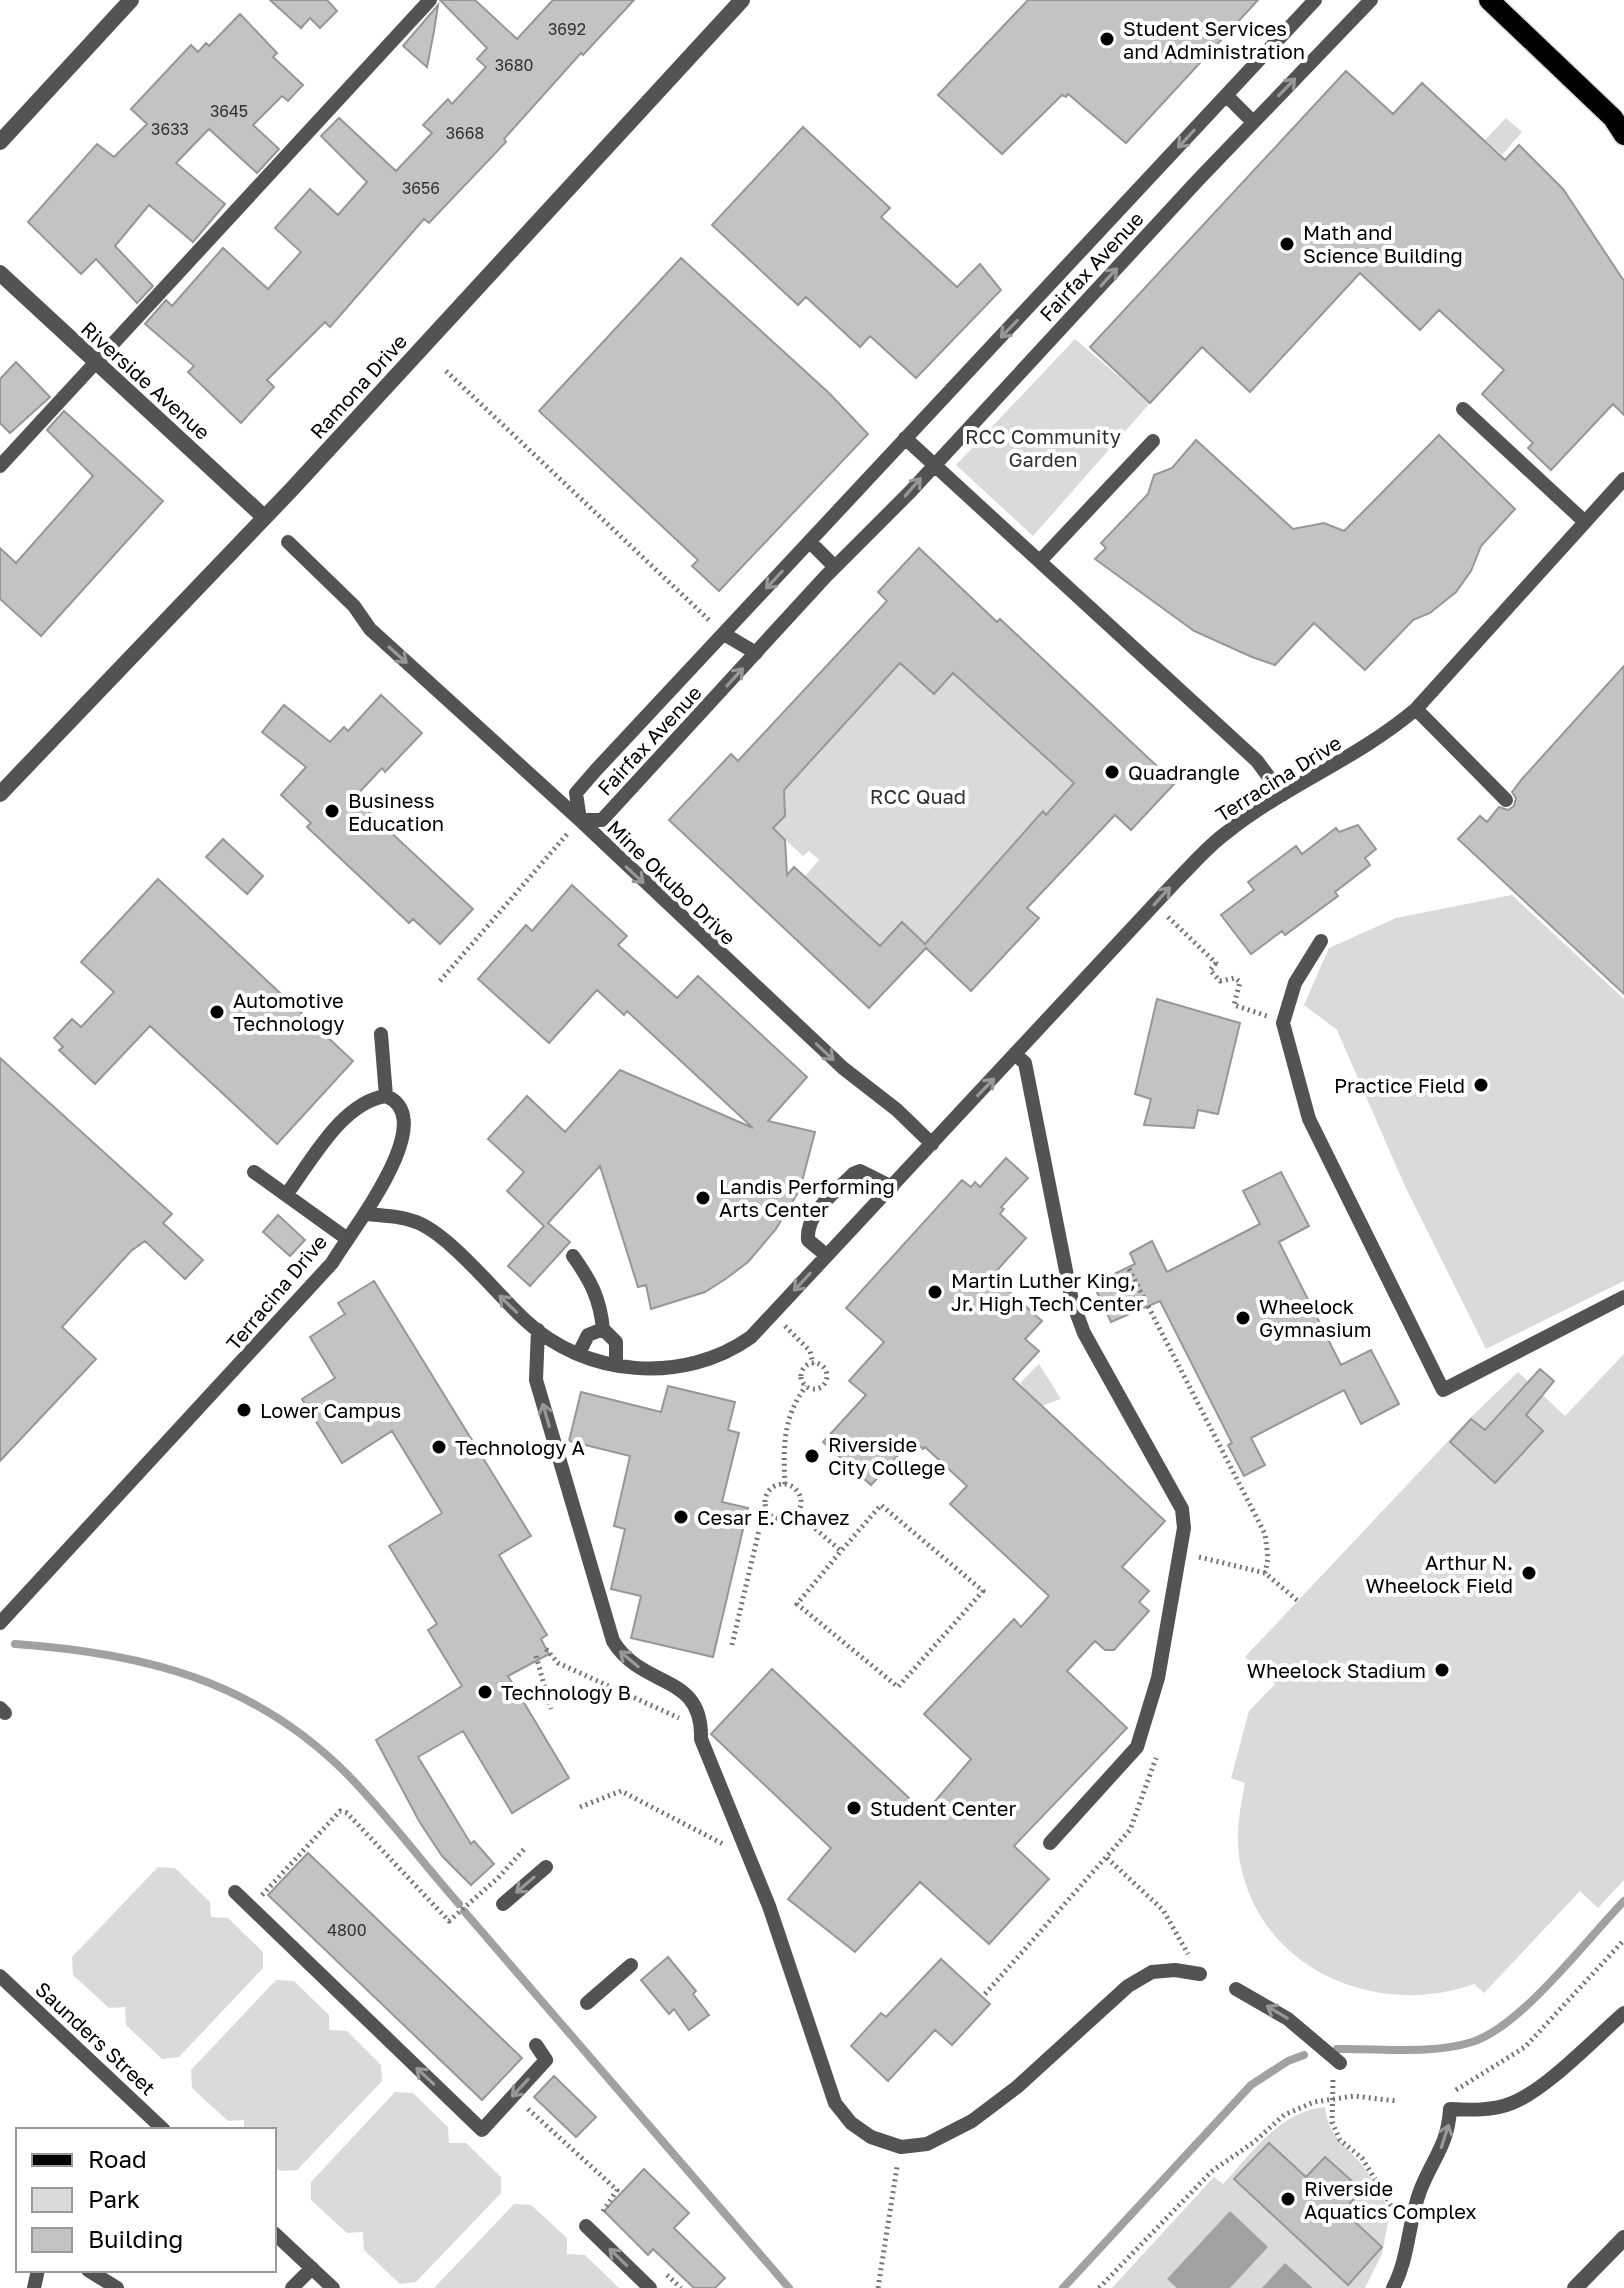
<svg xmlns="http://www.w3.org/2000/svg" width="1624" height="2288" font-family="'Golos Text',sans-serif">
  <rect width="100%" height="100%" fill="#fff"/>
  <path fill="#dadada" d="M1506,118L1522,132L1502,155L1485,140Z
    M1075,339L1150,403L1033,536L956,465Z
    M900,663L934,693L953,673L1074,783L1046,815L1042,812L925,944L902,923L880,946L804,877L819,860L809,851L803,856L773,828L785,816L779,795Z
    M1512,895L1624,999V1281L1486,1349L1404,1184L1337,1030L1304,1005L1329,948L1396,918Z
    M1624,1354V1880L1598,1908L1580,1891L1484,1993L1474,1984C1377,2019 1260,1970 1240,1862C1235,1834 1240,1810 1245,1783L1231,1778L1249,1711L1275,1684L1245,1657L1470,1418L1518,1372L1565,1416Z
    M1039,1364L1061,1399L1038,1407L1020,1383Z
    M158,1867L175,1868L210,1902L211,1917L228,1918L263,1952V1968L179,2057L162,2059L126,2025L125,2007L109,2008L73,1975L72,1957Z
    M276,1980L294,1981L329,2015V2030L347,2031L381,2065L382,2081L297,2170L280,2171L274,2165V2130H244V2120L228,2121L192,2088L191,2070Z
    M395,2092L413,2093L448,2127L449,2143H466L501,2177V2193L416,2282L400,2284L364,2250L363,2232L347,2233L311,2200V2182Z
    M1325,2107C1328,2133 1340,2141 1357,2159C1370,2173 1382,2196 1390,2213L1382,2254L1365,2288H1112L1214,2177L1223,2184C1252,2153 1280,2111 1325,2107Z
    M514,2204L531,2205L567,2238V2254L585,2255L619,2288H434Z"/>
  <path fill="#a1a1a1" d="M1230,2211L1268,2247L1230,2288H1177L1167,2279Z
    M1285,2263L1313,2288H1262Z"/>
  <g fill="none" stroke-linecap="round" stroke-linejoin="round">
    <path stroke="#a1a1a1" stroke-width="8" d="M15,1644C143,1653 254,1680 348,1775C387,1815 422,1862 459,1904
      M464,1911L789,2288
      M1337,2049C1379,2048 1431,2055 1472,2042C1521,2027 1587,1939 1624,1901
      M1063,2288L1251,2085L1288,2061L1304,2055"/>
  </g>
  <path fill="#c3c3c3" stroke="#979797" stroke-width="2" fill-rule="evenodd" d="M270,0H327L337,11L320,28L310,18L301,28Z
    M440,0H475L517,39L553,0H634L583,55L581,53L504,139L506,142L429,223L424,219L330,327L325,322L267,380L274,387L241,423L188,372L194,366L145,324L166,300L172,306L223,248L268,289L301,252L275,228L310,189L338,215L367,182L321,136L339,118L396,171L432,133L423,125L448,99L452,104L486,67L477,59L487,48Z
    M1028,0H1258L1126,143L1068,94L1066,97L1062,95L1002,154L938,95Z
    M438,5L434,31L427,67L403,46Z
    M240,14L277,53L273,57L303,85L288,101L282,96L253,125L279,149L257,173L209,129L176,163L225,204L193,242L149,205L115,246L153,286L137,303L96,259L81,274L28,222L97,144L114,157L147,124L131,109L191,45L198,52L206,43L209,46Z
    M1346,71L1393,114L1422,83L1505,160L1519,145L1563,189L1624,281V415L1613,404L1551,470L1528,448L1533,443L1482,394L1504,370L1439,310L1420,330L1360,273L1250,392L1202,347L1150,403L1090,347Z
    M803,127L890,208L881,217L957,287L980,264L1001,290L916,378L870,336L860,347L806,297L798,305L712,225Z
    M681,258L829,393L868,434L719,591L692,566L698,560L539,411Z
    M16,362L50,397L10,433L0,423V379Z
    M64,411L163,501L41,636L0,599V548L16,563L93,476L47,430Z
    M1439,435L1515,509L1481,546L1471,571L1456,592L1430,613L1413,620L1365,670L1314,623L1275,665L1252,657L1194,631L1095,559L1106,548L1101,543L1148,494L1154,475L1172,468L1196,440L1293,529L1324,523L1344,531Z
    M919,548L997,622L1000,619L1175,783L1131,830L1115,815L1027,908L1039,918L971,991L926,948L869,1008L669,820L731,754L738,761L887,601L878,592ZM900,663L934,694L953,673L1074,783L1046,815L1043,811L925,944L902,922L880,946L794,867L787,875L785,840L773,828L785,816L784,790Z
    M1624,666V994L1458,839L1480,816L1487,822L1499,807L1508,810L1514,806L1516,798L1512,792L1522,779Z
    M381,695L422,733L385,772L382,768L354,798L473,909L440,944L413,919L409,923L307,827L311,823L281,795L306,767L262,732L284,705L330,742L344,727L348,731Z
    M1358,825L1376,849L1365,858L1370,865L1335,892L1338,896L1285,935L1282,931L1251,954L1221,915L1254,890L1248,882L1296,846L1302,854L1336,828L1339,832Z
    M223,839L263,876L247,894L206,857Z
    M158,879L353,1061L277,1144L150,1026L95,1084L59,1050L63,1047L54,1038L72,1019L81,1027L114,992L81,962Z
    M572,885L627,936L618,945L677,998L698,976L807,1077L768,1121L815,1132L800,1189L776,1229L748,1262L727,1278L705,1292L651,1309L646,1285L638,1287L600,1166L548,1223L570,1242L530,1286L508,1266L544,1226L507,1191L524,1172L488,1139L527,1096L565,1132L620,1070L753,1128L627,1011L624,1015L597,990L549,1043L478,979L526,925L532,931Z
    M1157,999L1240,1023L1218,1114L1198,1110L1194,1128L1144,1125L1151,1099L1135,1094Z
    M0,1058L172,1214L163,1223L203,1260L185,1279L145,1241L131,1251L62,1327L96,1359L0,1461Z
    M1006,1158L1028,1178L1001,1207L1004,1209L1000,1214L1026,1238L992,1276L1042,1321L1025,1339L1039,1351L1013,1379L1165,1521L1122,1567L1149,1591L1139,1602L1149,1611L1114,1650H1105L1095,1641L1067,1671L1127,1728L1014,1846L1049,1879L989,1944L920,1882L855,1952L788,1899L831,1848L711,1734L772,1669L925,1813L971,1759L924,1714L1014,1619L1021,1627L1049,1596L950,1504L967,1486L925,1447L923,1449L913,1439L871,1485L823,1442L866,1395L849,1381L884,1342L846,1308L962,1180L971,1187L975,1182L980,1187Z
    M1281,1172L1309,1226L1279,1242L1341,1365L1371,1350L1399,1404L1361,1424L1344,1390L1251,1438L1265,1465L1244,1476L1228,1445L1232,1443L1160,1301L1111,1322L1093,1284L1135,1264L1130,1253L1152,1241L1167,1272L1260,1224L1243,1191Z
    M278,1215L305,1240L290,1256L263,1232Z
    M374,1281L531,1536L499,1555L547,1635L541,1639L549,1654L508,1676L569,1778L512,1813L463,1731L418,1757L471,1844L474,1841L494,1864L471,1885L442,1856L419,1821L376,1740L462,1686L428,1630L437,1624L389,1546L442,1513L392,1431L342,1463L302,1399L335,1378L310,1337L345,1314L338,1303Z
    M1540,1369L1554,1381L1526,1415L1543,1431L1495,1483L1450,1442L1471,1419L1485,1430Z
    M668,1386L735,1402L728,1430L739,1433L722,1502L748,1508L713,1657L631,1638L641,1596L611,1589L625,1529L614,1526L630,1456L569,1441L581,1392L661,1412Z
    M308,1853L522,2058L482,2100L268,1895Z
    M668,1957L696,1991L693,1994L709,2015L689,2030L674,2009L669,2014L641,1980Z
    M941,1959L990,2004L952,2045L935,2030L888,2081L851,2046L881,2013L886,2017Z
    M554,2076L596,2117L576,2137L534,2097Z
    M1269,2143L1306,2177L1325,2157L1362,2190L1343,2211L1382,2247L1348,2285L1234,2179Z
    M644,2169L689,2213L674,2228L725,2278L715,2288H694L653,2249L648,2255L604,2211Z"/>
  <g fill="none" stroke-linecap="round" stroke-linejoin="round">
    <defs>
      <path id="primary" d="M1489,0L1613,118L1624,135"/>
    </defs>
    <use href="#primary" stroke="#dbdbdb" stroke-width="23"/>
    <path stroke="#757575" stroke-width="5" stroke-dasharray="2 4" stroke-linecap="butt" d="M446,371L710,621
      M1168,917L1219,966
      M1216,963L1210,970L1220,981L1235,978L1240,982L1234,1005L1267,1016
      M440,981L568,833
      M1129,1269L1265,1534L1268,1558L1265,1573
      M785,1326L810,1351L813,1364
      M801 1376a13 13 0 1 1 26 0a13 13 0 1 1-26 0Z
      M785,1484C783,1447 783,1417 806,1386
      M765 1502a18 18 0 1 1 36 0a18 18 0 1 1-36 0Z
      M797,1513L841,1551L881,1505L983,1591L898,1687L797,1604L841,1551
      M1199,1557L1265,1573L1298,1601
      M732,1645L765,1505
      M546,1649L558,1663L679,1718
      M536,1656L551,1709
      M580,1807L621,1791L723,1844
      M1107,1858L1163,1910L1188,1954
      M262,1895L340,1811L347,1813L449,1921L498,1878L526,1847
      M985,1994L1130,1830L1156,1758
      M1333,2080L1332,2122L1340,2140L1362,2158L1395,2212
      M1456,2090L1525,2047L1624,1940
      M528,2109L617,2190L602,2213
      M667,2275L681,2288
      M878,2288L897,2167
      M1099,2288L1212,2171L1254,2142L1284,2115L1314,2102L1354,2096L1396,2101"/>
    <path stroke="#535353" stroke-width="14" d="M1227,96L1253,122
      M1463,409L1585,522
      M905,438L1257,761L1282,795
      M0,466L430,0
      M288,542L354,606L370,629L580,820L843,1068L897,1110L932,1144
      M810,542L835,567
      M1040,561L1153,441
      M724,634L756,653
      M1416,709L1506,800
      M580,820H602L826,576L910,492L1198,180L1371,0
      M580,820L576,793L596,770L1315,0
      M1321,941L1295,983L1283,1023L1309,1119L1443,1390L1624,1297
      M1016,1055L1025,1063L1072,1301L1084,1333L1182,1509L1184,1528L1158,1678L1137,1747L1050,1843
      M254,1172L346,1238
      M286,1195C311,1162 342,1102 386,1096L381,1034
      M367,1214C385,1216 404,1216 421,1224C454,1240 496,1293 525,1320C585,1377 684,1385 751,1337L1177,880C1193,864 1208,846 1226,833C1286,785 1357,759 1416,709L1624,479
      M826,1255L808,1240C806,1212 835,1193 853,1174L860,1171L892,1187
      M573,1256C591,1281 600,1299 603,1329L616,1342V1364
      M538,1330L536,1380L613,1641C643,1690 703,1672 701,1739L769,1906L835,2103L851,2123L871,2137L901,2147L927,2144L972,2121L1017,2087L1128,1986L1152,1972L1175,1970L1200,1974
      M579,1353L588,1335L603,1329
      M0,1623L332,1263C350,1232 442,1119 386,1096
      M0,1708L5,1713
      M235,1892L482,2130L546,2060L536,2045
      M503,1904L546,1867
      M0,1976L164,2130
      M1236,1989L1288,2019L1340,2063
      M587,2003L631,1965
      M586,2226L650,2288
      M274,2233L333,2288
      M88,2270L117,2288
      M34,2288L38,2270
      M292,2288L312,2268
      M1393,2288C1409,2258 1408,2223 1420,2191C1432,2159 1448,2146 1450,2109C1470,2110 1493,2111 1512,2103C1546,2090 1595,2038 1624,2013"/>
    <path stroke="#535353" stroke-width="16" d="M0,142L131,0
      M0,273L264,517
      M1575,2288L1624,2238"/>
    <path stroke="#535353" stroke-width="16" d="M0,794L292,489L742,0"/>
    <use href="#primary" stroke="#000" stroke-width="20"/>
  </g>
  <defs><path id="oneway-shaft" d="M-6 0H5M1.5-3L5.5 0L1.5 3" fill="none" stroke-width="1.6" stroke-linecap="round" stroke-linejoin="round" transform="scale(2)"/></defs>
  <g stroke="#989898">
    <use href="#oneway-shaft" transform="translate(1287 87) rotate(-46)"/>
    <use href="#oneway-shaft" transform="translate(1186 139) rotate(133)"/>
    <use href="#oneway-shaft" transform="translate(1109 277) rotate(-48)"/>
    <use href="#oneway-shaft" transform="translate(1009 329) rotate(134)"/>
    <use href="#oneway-shaft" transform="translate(913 487) rotate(-49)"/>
    <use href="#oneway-shaft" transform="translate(774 580) rotate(133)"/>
    <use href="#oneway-shaft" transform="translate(398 655) rotate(42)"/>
    <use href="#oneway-shaft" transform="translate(735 677) rotate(-48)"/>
    <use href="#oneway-shaft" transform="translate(635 875) rotate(43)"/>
    <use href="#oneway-shaft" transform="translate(1162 896) rotate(-48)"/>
    <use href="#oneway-shaft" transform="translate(825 1052) rotate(43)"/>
    <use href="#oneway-shaft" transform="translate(986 1087) rotate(-46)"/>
    <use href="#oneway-shaft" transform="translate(802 1282) rotate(133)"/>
    <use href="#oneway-shaft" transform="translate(508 1304) rotate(-136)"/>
    <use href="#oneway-shaft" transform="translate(546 1415) rotate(-106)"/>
    <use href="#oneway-shaft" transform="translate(629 1659) rotate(-140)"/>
    <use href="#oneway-shaft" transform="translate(525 1885) rotate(139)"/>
    <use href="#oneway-shaft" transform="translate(1277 2012) rotate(-149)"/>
    <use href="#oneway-shaft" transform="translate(425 2076) rotate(-137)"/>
    <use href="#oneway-shaft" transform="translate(520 2088) rotate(133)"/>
    <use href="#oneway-shaft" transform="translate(1445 2136) rotate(-72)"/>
    <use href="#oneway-shaft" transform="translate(618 2257) rotate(-136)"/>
  </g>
  <g fill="#000" stroke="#fff" stroke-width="3">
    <circle cx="1107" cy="39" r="8"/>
    <circle cx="1287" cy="244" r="8"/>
    <circle cx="1112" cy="772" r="8"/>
    <circle cx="332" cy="811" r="8"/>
    <circle cx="217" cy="1012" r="8"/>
    <circle cx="1481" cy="1085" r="8"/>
    <circle cx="703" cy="1198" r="8"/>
    <circle cx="935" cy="1292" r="8"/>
    <circle cx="1243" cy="1318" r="8"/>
    <circle cx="244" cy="1410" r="8"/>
    <circle cx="439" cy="1447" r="8"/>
    <circle cx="812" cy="1456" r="8"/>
    <circle cx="681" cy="1517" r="8"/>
    <circle cx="1529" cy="1573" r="8"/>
    <circle cx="1442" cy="1670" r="8"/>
    <circle cx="485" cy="1692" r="8"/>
    <circle cx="854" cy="1808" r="8"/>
    <circle cx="1288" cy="2199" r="8"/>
  </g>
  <g text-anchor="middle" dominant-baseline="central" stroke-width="8" stroke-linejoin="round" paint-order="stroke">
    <g font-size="16" fill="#313131">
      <text x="567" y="29">3692</text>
      <text x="514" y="65">3680</text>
      <text x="229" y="111">3645</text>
      <text x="170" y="129">3633</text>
      <text x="465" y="133">3668</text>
      <text x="421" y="188">3656</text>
      <text x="347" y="1930">4800</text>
    </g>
    <g font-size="20" fill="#000" stroke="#fff" text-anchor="start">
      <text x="1123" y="28">Student Services<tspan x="1123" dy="23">and Administration</tspan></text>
      <text x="1303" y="232">Math and<tspan x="1303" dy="23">Science Building</tspan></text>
      <text x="1128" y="772">Quadrangle</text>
      <text x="348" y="800">Business<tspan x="348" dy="23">Education</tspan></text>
      <text x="233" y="1000">Automotive<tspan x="233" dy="23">Technology</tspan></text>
      <text x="1465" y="1085" text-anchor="end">Practice Field</text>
      <text x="719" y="1186">Landis Performing<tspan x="719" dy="23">Arts Center</tspan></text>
      <text x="951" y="1280">Martin Luther King,<tspan x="951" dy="23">Jr. High Tech Center</tspan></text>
      <text x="1259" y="1306">Wheelock<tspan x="1259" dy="23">Gymnasium</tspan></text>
      <text x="260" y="1410">Lower Campus</text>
      <text x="828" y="1444">Riverside<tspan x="828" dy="23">City College</tspan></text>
      <text x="455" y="1447">Technology A</text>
      <text x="697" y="1517">Cesar E. Chavez</text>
      <text x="1513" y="1562" text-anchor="end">Arthur N.<tspan x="1513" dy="23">Wheelock Field</tspan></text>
      <text x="1426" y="1670" text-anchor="end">Wheelock Stadium</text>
      <text x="501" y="1692">Technology B</text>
      <text x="870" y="1808">Student Center</text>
      <text x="1304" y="2188">Riverside<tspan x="1304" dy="23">Aquatics Complex</tspan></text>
    </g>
    <g font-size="20" fill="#000" stroke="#fff">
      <text transform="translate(1091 266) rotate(-47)">Fairfax Avenue</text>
      <text transform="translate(146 380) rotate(42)">Riverside Avenue</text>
      <text transform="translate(358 386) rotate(-48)">Ramona Drive</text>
      <text transform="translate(649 740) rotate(-47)">Fairfax Avenue</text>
      <text transform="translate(1278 778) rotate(-32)">Terracina Drive</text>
      <text transform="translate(672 882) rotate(44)">Mine Okubo Drive</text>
      <text transform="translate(276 1292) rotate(-50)">Terracina Drive</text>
      <text transform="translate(96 2038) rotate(43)">Saunders Street</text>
    </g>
    <g font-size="20" fill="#313131" stroke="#fff">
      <text x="1043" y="436">RCC Community<tspan x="1043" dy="23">Garden</tspan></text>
      <text x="918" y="796">RCC Quad</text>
    </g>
  </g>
  <rect x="16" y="2128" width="260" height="144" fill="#ffffff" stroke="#999999" stroke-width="2"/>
  <rect x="32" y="2154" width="40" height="12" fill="#000000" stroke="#999999" stroke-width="2"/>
  <text x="88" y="2168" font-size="24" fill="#000000">Road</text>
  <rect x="32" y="2188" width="40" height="24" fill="#dadada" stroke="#999999" stroke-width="2"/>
  <text x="88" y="2208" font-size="24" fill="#000000">Park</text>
  <rect x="32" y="2228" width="40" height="24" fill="#c3c3c3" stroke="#999999" stroke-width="2"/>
  <text x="88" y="2248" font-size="24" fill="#000000">Building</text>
</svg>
